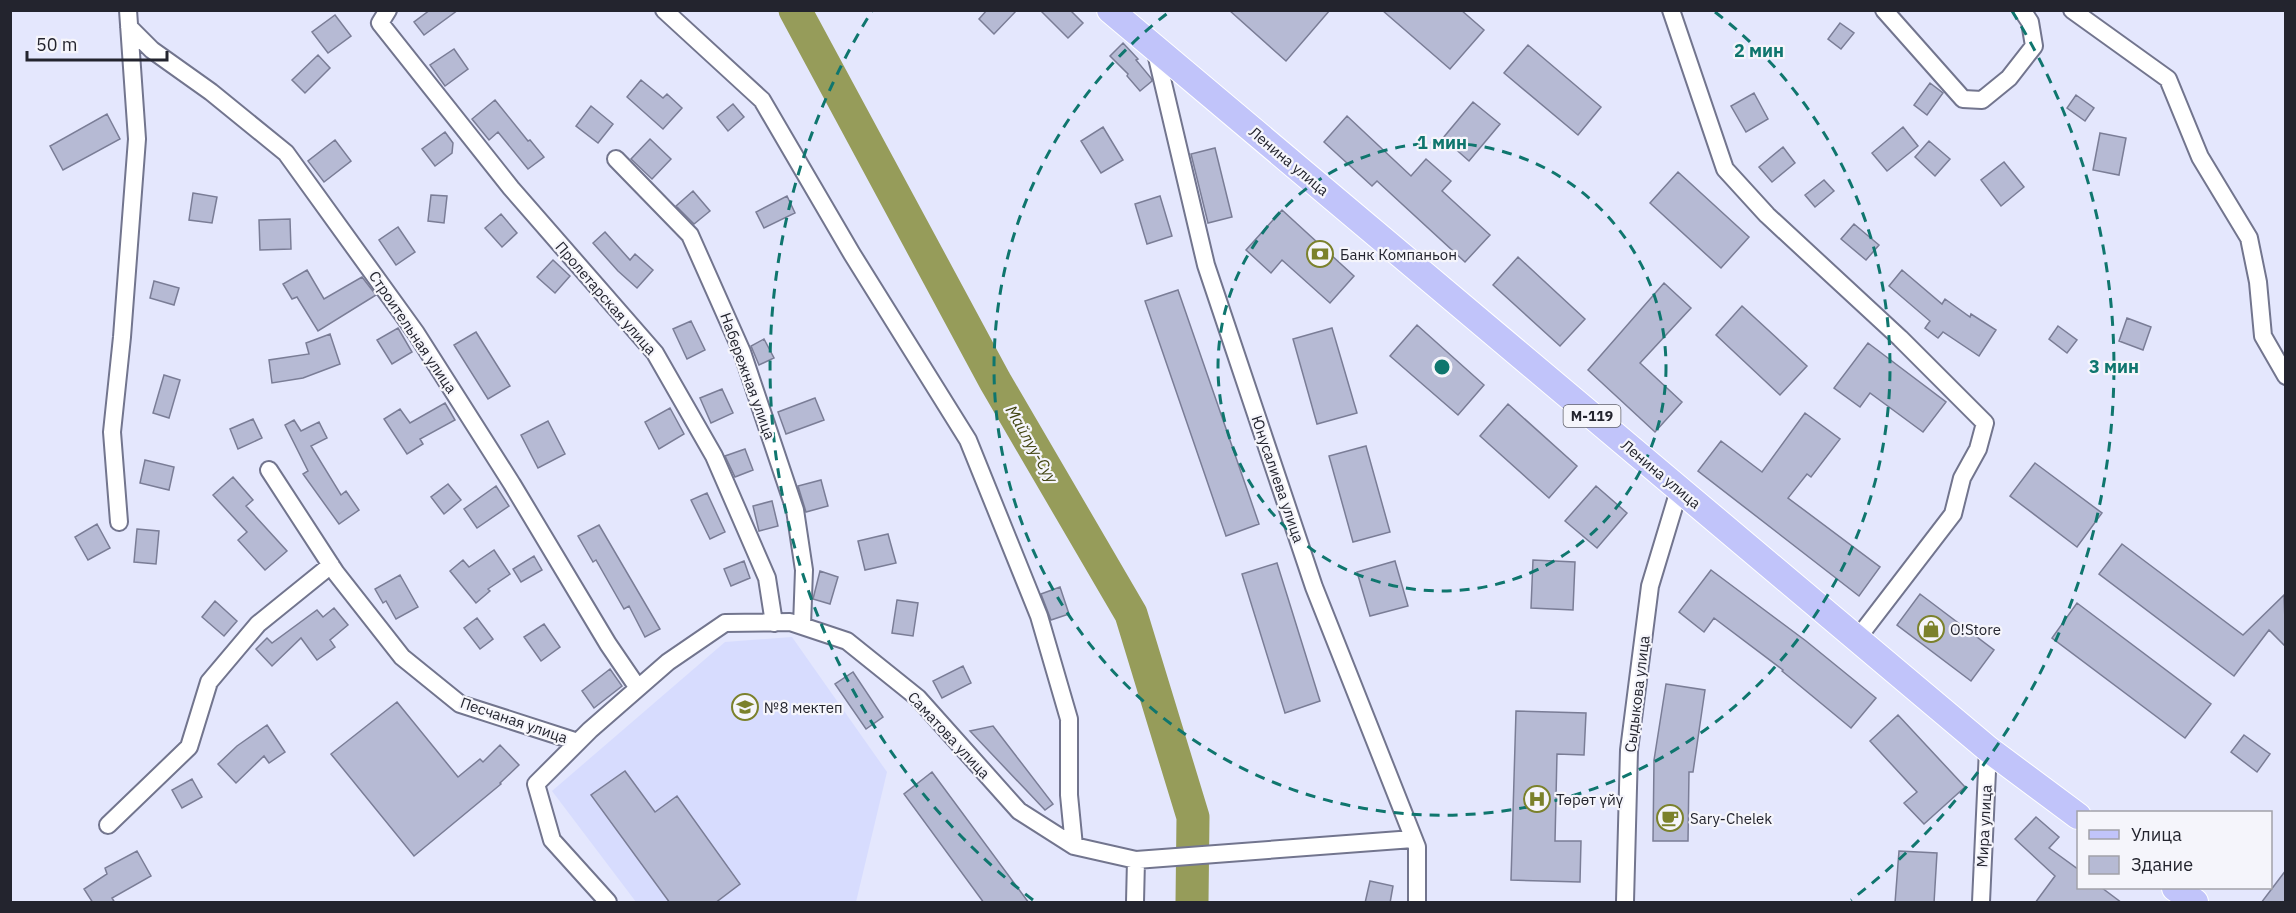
<svg xmlns="http://www.w3.org/2000/svg" width="2296" height="913" font-family="'IBM Plex Sans',sans-serif">
  <rect width="100%" height="100%" fill="#e4e7fd"/>
  <path fill="#d7dcfe" d="M792,637L887,772L856,902H636L552,791L725,642Z"/>
  <g fill="none" stroke-linecap="round" stroke-linejoin="round">
    <path stroke="#969c5a" stroke-width="33" d="M795,10L995,381L1131,614L1193,817L1192,902"/>
  </g>
  <path fill="#b6bad4" stroke="#7a7d96" stroke-width="1.5" d="M430,10H458L424,35L414,22Z
    M987,10H1017L994,34L979,19Z
    M1040,10H1070L1083,23L1068,38Z
    M1229,10H1330L1286,61Z
    M1382,10H1461L1484,30L1450,69Z
    M335,15L351,36L328,53L312,32Z
    M1840,23L1854,33L1841,49L1828,39Z
    M1123,43L1138,59L1136,60L1151,78L1152,81L1140,91L1127,76L1128,74L1110,56Z
    M1528,45L1601,107L1578,135L1504,73Z
    M454,49L468,69L445,86L430,65Z
    M318,55L330,68L305,93L292,80Z
    M641,80L663,98L667,94L682,108L663,129L627,97Z
    M1930,83L1943,93L1927,115L1914,105Z
    M1754,93L1768,119L1746,132L1731,106Z
    M2076,95L2094,108L2085,121L2067,108Z
    M495,100L528,141L530,140L544,157L528,169L498,132L489,140L472,119Z
    M1473,102L1500,124L1469,161L1443,138Z
    M733,104L744,117L728,131L717,117Z
    M591,106L613,124L598,143L576,126Z
    M107,114L120,139L63,170L50,146Z
    M1347,116L1411,176L1426,159L1451,181L1442,191L1490,235L1465,262L1377,181L1372,186L1324,142Z
    M1103,127L1123,160L1101,173L1081,141Z
    M1903,127L1918,146L1887,171L1872,153Z
    M445,132L453,143L452,153L435,166L422,149Z
    M2100,133L2126,138L2119,175L2093,170Z
    M650,139L671,159L652,179L631,159Z
    M335,140L351,161L324,182L308,161Z
    M1929,141L1950,159L1935,176L1915,157Z
    M1783,147L1795,163L1772,182L1759,167Z
    M1215,148L1232,217L1208,223L1191,154Z
    M2004,162L2024,187L2001,206L1981,180Z
    M1678,172L1749,237L1721,268L1650,203Z
    M1824,180L1834,191L1815,207L1805,195Z
    M693,191L710,211L694,224L676,206Z
    M193,193L217,197L212,223L189,220Z
    M431,195L447,196L444,223L428,221Z
    M787,196L795,213L764,228L756,212Z
    M1160,196L1172,236L1147,244L1135,204Z
    M1282,210L1354,276L1330,303L1282,260L1271,273L1246,250Z
    M501,214L517,233L502,247L485,228Z
    M290,219L291,249L260,250L259,220Z
    M1854,224L1879,245L1866,260L1841,239Z
    M398,227L415,252L396,265L379,240Z
    M605,232L630,260L635,254L653,270L637,288L618,271L593,243Z
    M1518,257L1585,319L1560,346L1493,285Z
    M553,260L570,276L555,293L537,277Z
    M307,270L324,299L362,277L376,295L318,331L297,297L292,299L283,284Z
    M1902,270L1942,304L1945,299L1970,317L1971,314L1996,330L1979,356L1943,332L1938,338L1925,328L1930,321L1889,286Z
    M154,281L179,288L174,305L150,298Z
    M1664,283L1691,308L1640,363L1682,402L1655,432L1588,370Z
    M1178,290L1259,524L1226,536L1145,301Z
    M1742,306L1807,366L1780,395L1716,335Z
    M2127,318L2151,327L2143,350L2119,341Z
    M691,321L705,350L687,359L673,329Z
    M1417,325L1484,385L1458,415L1390,356Z
    M2058,326L2077,340L2067,353L2049,339Z
    M398,328L412,352L392,364L377,340Z
    M1332,328L1357,413L1317,424L1293,339Z
    M476,332L510,386L488,399L454,345Z
    M330,334L340,364L303,378L272,383L269,360L309,354L306,343Z
    M764,339L774,358L759,365L751,346Z
    M1868,343L1946,402L1923,432L1870,393L1860,407L1834,388Z
    M164,375L180,380L169,418L153,413Z
    M722,389L733,413L711,423L700,398Z
    M815,398L824,420L786,434L778,412Z
    M445,403L455,420L420,439L423,444L407,454L384,419L400,409L410,423Z
    M1508,404L1577,466L1549,498L1480,436Z
    M670,408L684,434L659,449L645,422Z
    M1805,413L1840,439L1811,477L1807,474L1788,498L1880,567L1859,596L1698,471L1721,441L1762,472Z
    M253,419L262,438L238,449L230,429Z
    M294,420L301,431L319,422L327,438L311,446L341,495L346,491L359,510L339,524L303,474L308,471L285,425Z
    M548,421L565,454L538,468L521,435Z
    M1366,446L1390,532L1353,542L1329,456Z
    M745,449L753,470L735,477L725,456Z
    M145,460L174,467L169,490L140,483Z
    M2035,463L2102,513L2077,547L2010,496Z
    M233,477L253,500L246,506L287,551L265,570L238,540L247,532L213,495Z
    M821,480L828,506L806,512L798,486Z
    M448,484L461,500L444,514L431,497Z
    M496,486L509,506L477,528L464,509Z
    M1596,486L1627,513L1597,548L1565,521Z
    M707,493L725,532L710,539L691,500Z
    M772,501L778,526L759,531L753,506Z
    M97,524L110,548L88,560L75,537Z
    M599,525L660,629L645,637L629,606L624,609L596,560L593,562L578,536Z
    M137,529L159,531L156,564L134,562Z
    M888,534L896,563L865,570L858,541Z
    M2122,544L2243,635L2284,595L2286,647L2269,630L2234,676L2099,574Z
    M494,550L510,574L488,589L490,591L476,603L450,571L463,560L469,567Z
    M534,556L542,570L521,582L513,569Z
    M1533,560L1575,562L1573,610L1531,608Z
    M744,561L750,578L731,586L724,569Z
    M1395,561L1408,606L1370,616L1357,572Z
    M1277,563L1320,701L1285,713L1242,574Z
    M1711,570L1806,641L1876,698L1851,728L1782,671L1783,670L1714,618L1704,632L1679,612Z
    M820,571L838,577L830,604L813,599Z
    M400,575L418,607L396,619L386,601L383,603L375,589Z
    M1060,587L1069,614L1051,620L1041,594Z
    M1920,594L1994,650L1971,681L1897,625Z
    M897,600L918,603L913,636L892,633Z
    M215,601L237,621L224,636L202,617Z
    M2077,603L2211,704L2185,738L2052,638Z
    M334,608L348,625L330,640L335,647L317,660L301,638L272,666L256,649L267,638L272,643L317,610L323,617Z
    M477,618L493,639L480,649L464,628Z
    M544,624L560,647L541,661L524,637Z
    M963,666L971,683L942,698L933,681Z
    M610,669L622,686L594,708L582,691Z
    M853,672L883,717L866,729L835,684Z
    M1666,684L1705,690L1693,772H1689L1688,841H1653L1654,760Z
    M397,702L458,777L480,759L483,762L500,745L519,765L500,783L501,784L414,856L331,754Z
    M1516,711L1586,713L1584,755L1557,754L1555,841H1581L1580,882L1511,880Z
    M1898,715L1965,787L1924,824L1904,803L1917,792L1870,741Z
    M267,725L285,752L269,763L264,756L236,783L218,764L237,746Z
    M993,726L1053,804L1045,810L970,731Z
    M2244,735L2270,754L2257,772L2231,752Z
    M625,771L655,812L677,796L740,884L715,903H670L591,795Z
    M932,772L1029,903H984L904,794Z
    M192,779L202,797L182,808L172,790Z
    M2036,817L2059,837L2049,848L2079,870V888H2102L2122,903H2035L2055,876L2015,839Z
    M137,851L151,876L112,898L115,903H93L84,889L107,874L105,868Z
    M1899,851L1937,853L1934,903H1895Z
    M2286,870V903H2261Z
    M1370,881L1393,886L1390,903H1365Z"/>
  <g fill="none" stroke-linecap="round" stroke-linejoin="round">
    <defs>
      <path id="minor" d="M388,10L380,23L511,188L655,353L714,456L767,578L774,623
        M664,10L762,100L852,254L968,440L1039,616L1069,719V795L1074,846
        M1671,10L1725,169L1767,215L1900,338L1985,423L1978,449L1962,478L1953,514L1857,639
        M1884,10L1963,99L1982,100L2009,78L2034,46L2030,22L2022,10
        M2072,10L2168,79L2200,157L2249,238L2258,282L2263,336L2286,376
        M129,27L152,50L211,92L286,153L416,333L512,484L608,644L638,688
        M1155,49L1206,265L1314,587L1417,847V902
        M616,159L690,235L742,352L795,510L804,570L802,626
        M269,470L336,573L402,657L460,704L578,742
        M119,522L112,432L122,337L137,139L128,10
        M108,825L189,747L209,682L258,624L331,565
        M608,902L552,840L536,784L590,730L668,662L725,623L790,622L847,641L918,698L1019,811L1074,846L1136,860L1413,839
        M1135,902L1136,860
        M1625,902L1629,750L1650,586L1679,490
        M1981,902L1988,749"/>
      <path id="primary" d="M1110,10L1988,749L2078,816
        M2175,888L2195,902"/>
    </defs>
    <use href="#minor" stroke="#72758e" stroke-width="20"/>
    <use href="#primary" stroke="#fff" stroke-width="28"/>
    <use href="#minor" stroke="#fff" stroke-width="16"/>
    <use href="#primary" stroke="#c1c4fa" stroke-width="26"/>
  </g>
  <g fill="none" stroke="#0f766e" stroke-width="3" stroke-dasharray="10 8">
    <circle cx="1442" cy="367" r="224"/>
    <path d="M1715 12A448 448 0 1 1 1169 12"/>
    <path d="M1033 900A672 672 0 0 1 872 11M2012 11A672 672 0 0 1 1851 900"/>
  </g>
  <defs>
    <symbol id="bank-ring" viewBox="-11 -11 22 22"><circle r="9.5" fill="#f5f5fb" stroke="#7b812b" stroke-width="1.5"/><path d="M-6-4H6V4H-6ZM0-2.3a2.3 2.3 0 1 0 0 4.6a2.3 2.3 0 1 0 0-4.6Z" fill="#7b812b"/></symbol>
    <symbol id="shop-ring" viewBox="-11 -11 22 22"><circle r="9.5" fill="#f5f5fb" stroke="#7b812b" stroke-width="1.5"/><path d="M-5-2.5h2.3a2.7 3.5 0 0 1 5.4 0H5L5.5 6h-11ZM-1.5-2.5h3a1.5 2.3 0 0 0-3 0Z" fill="#7b812b"/></symbol>
    <symbol id="school-ring" viewBox="-11 -11 22 22"><circle r="9.5" fill="#f5f5fb" stroke="#7b812b" stroke-width="1.5"/><path d="M0-5L7-2L0 1L-7-2ZM-4 1L0 2.5L4 1V4Q0 6-4 4Z" fill="#7b812b"/></symbol>
    <symbol id="hospital-ring" viewBox="-11 -11 22 22"><circle r="9.5" fill="#f5f5fb" stroke="#7b812b" stroke-width="1.5"/><path d="M-5-5h3v3.5h4V-5h3V5h-3V1.5h-4V5h-3Z" fill="#7b812b"/></symbol>
    <symbol id="cafe-ring" viewBox="-11 -11 22 22"><circle r="9.5" fill="#f5f5fb" stroke="#7b812b" stroke-width="1.5"/><path d="M-5.5-4.5H6V0H3Q3 3.5 0 3.5H-2.5Q-5.5 3.5-5.5 0ZM3-3.2v2h1.7v-2ZM-6 4.5H4V6H-6Z" fill="#7b812b"/></symbol>
  </defs>
  <g fill-rule="evenodd">
    <use href="#bank-ring" x="1305" y="239" width="30" height="30"/>
    <use href="#shop-ring" x="1916" y="614" width="30" height="30"/>
    <use href="#school-ring" x="730" y="692" width="30" height="30"/>
    <use href="#hospital-ring" x="1522" y="784" width="30" height="30"/>
    <use href="#cafe-ring" x="1655" y="803" width="30" height="30"/>
  </g>
  <g text-anchor="middle" dominant-baseline="central" stroke-width="4.5" stroke-linejoin="round" paint-order="stroke">
    <rect fill="#f5f5fb" stroke="#62636c" stroke-width="1.5" x="1563.5" y="405" width="57" height="22" rx="4.5"/>
    <g font-size="14" font-weight="bold" fill="#23242e">
      <text x="1592" y="416">М-119</text>
    </g>
    <g font-size="15" fill="#23242e" stroke="#f5f5fb">
      <text transform="translate(1289 161) rotate(40)">Ленина улица</text>
      <text transform="translate(606 298) rotate(49)">Пролетарская улица</text>
      <text transform="translate(413 332) rotate(56)">Строительная улица</text>
      <text transform="translate(748 376) rotate(70)">Набережная улица</text>
      <text transform="translate(1661 474) rotate(40)">Ленина улица</text>
      <text transform="translate(1278 479) rotate(71)">Юнусалиева улица</text>
      <text transform="translate(1637 694) rotate(-83)">Сыдыкова улица</text>
      <text transform="translate(514 720) rotate(19)">Песчаная улица</text>
      <text transform="translate(949 735) rotate(47)">Саматова улица</text>
      <text transform="translate(1984 826) rotate(-87)">Мира улица</text>
    </g>
    <g font-size="15" fill="#23242e" stroke="#f5f5fb" text-anchor="start">
      <text x="1340" y="254">Банк Компаньон</text>
      <text x="1950" y="629">O!Store</text>
      <text x="764" y="707">№8 мектеп</text>
      <text x="1556" y="799">Төрөт үйү</text>
      <text x="1690" y="818">Sary-Chelek</text>
    </g>
    <g font-size="16" font-style="italic" fill="#414411" stroke="#f5f5fb">
      <text transform="translate(1032 444) rotate(60)">Майлуу-Суу</text>
    </g>
  </g>
  <circle cx="1442" cy="367" r="9" fill="#0f766e" stroke="#f5f5fb" stroke-width="3"/>
  <g font-size="18" text-anchor="middle" font-weight="bold" fill="#0f766e" stroke="#f5f5fb" stroke-width="4.5" stroke-linejoin="round" paint-order="stroke">
    <text x="1759" y="57">2 мин</text>
    <text x="1442" y="149">1 мин</text>
    <text x="2114" y="373">3 мин</text>
  </g>
  <rect width="2296" height="913" fill="none" stroke="#23242e" stroke-width="24"/>
  <rect x="2077" y="811" width="195" height="78" fill="#f5f5fb" stroke="#a1a1a9" stroke-width="1.5"/>
  <rect x="2089" y="830" width="30" height="9" fill="#c1c4fa" stroke="#a1a1a9" stroke-width="1.5"/>
  <text x="2131" y="841" font-size="18" fill="#23242e">Улица</text>
  <rect x="2089" y="856" width="30" height="18" fill="#b6bad4" stroke="#a1a1a9" stroke-width="1.5"/>
  <text x="2131" y="871" font-size="18" fill="#23242e">Здание</text>
  <path d="M27 51v9h140v-9" fill="none" stroke="#23242e" stroke-width="3"/>
  <text x="36" y="51" font-size="18" fill="#23242e" stroke="#f5f5fb" stroke-width="4.5" paint-order="stroke">50 m</text>
</svg>
